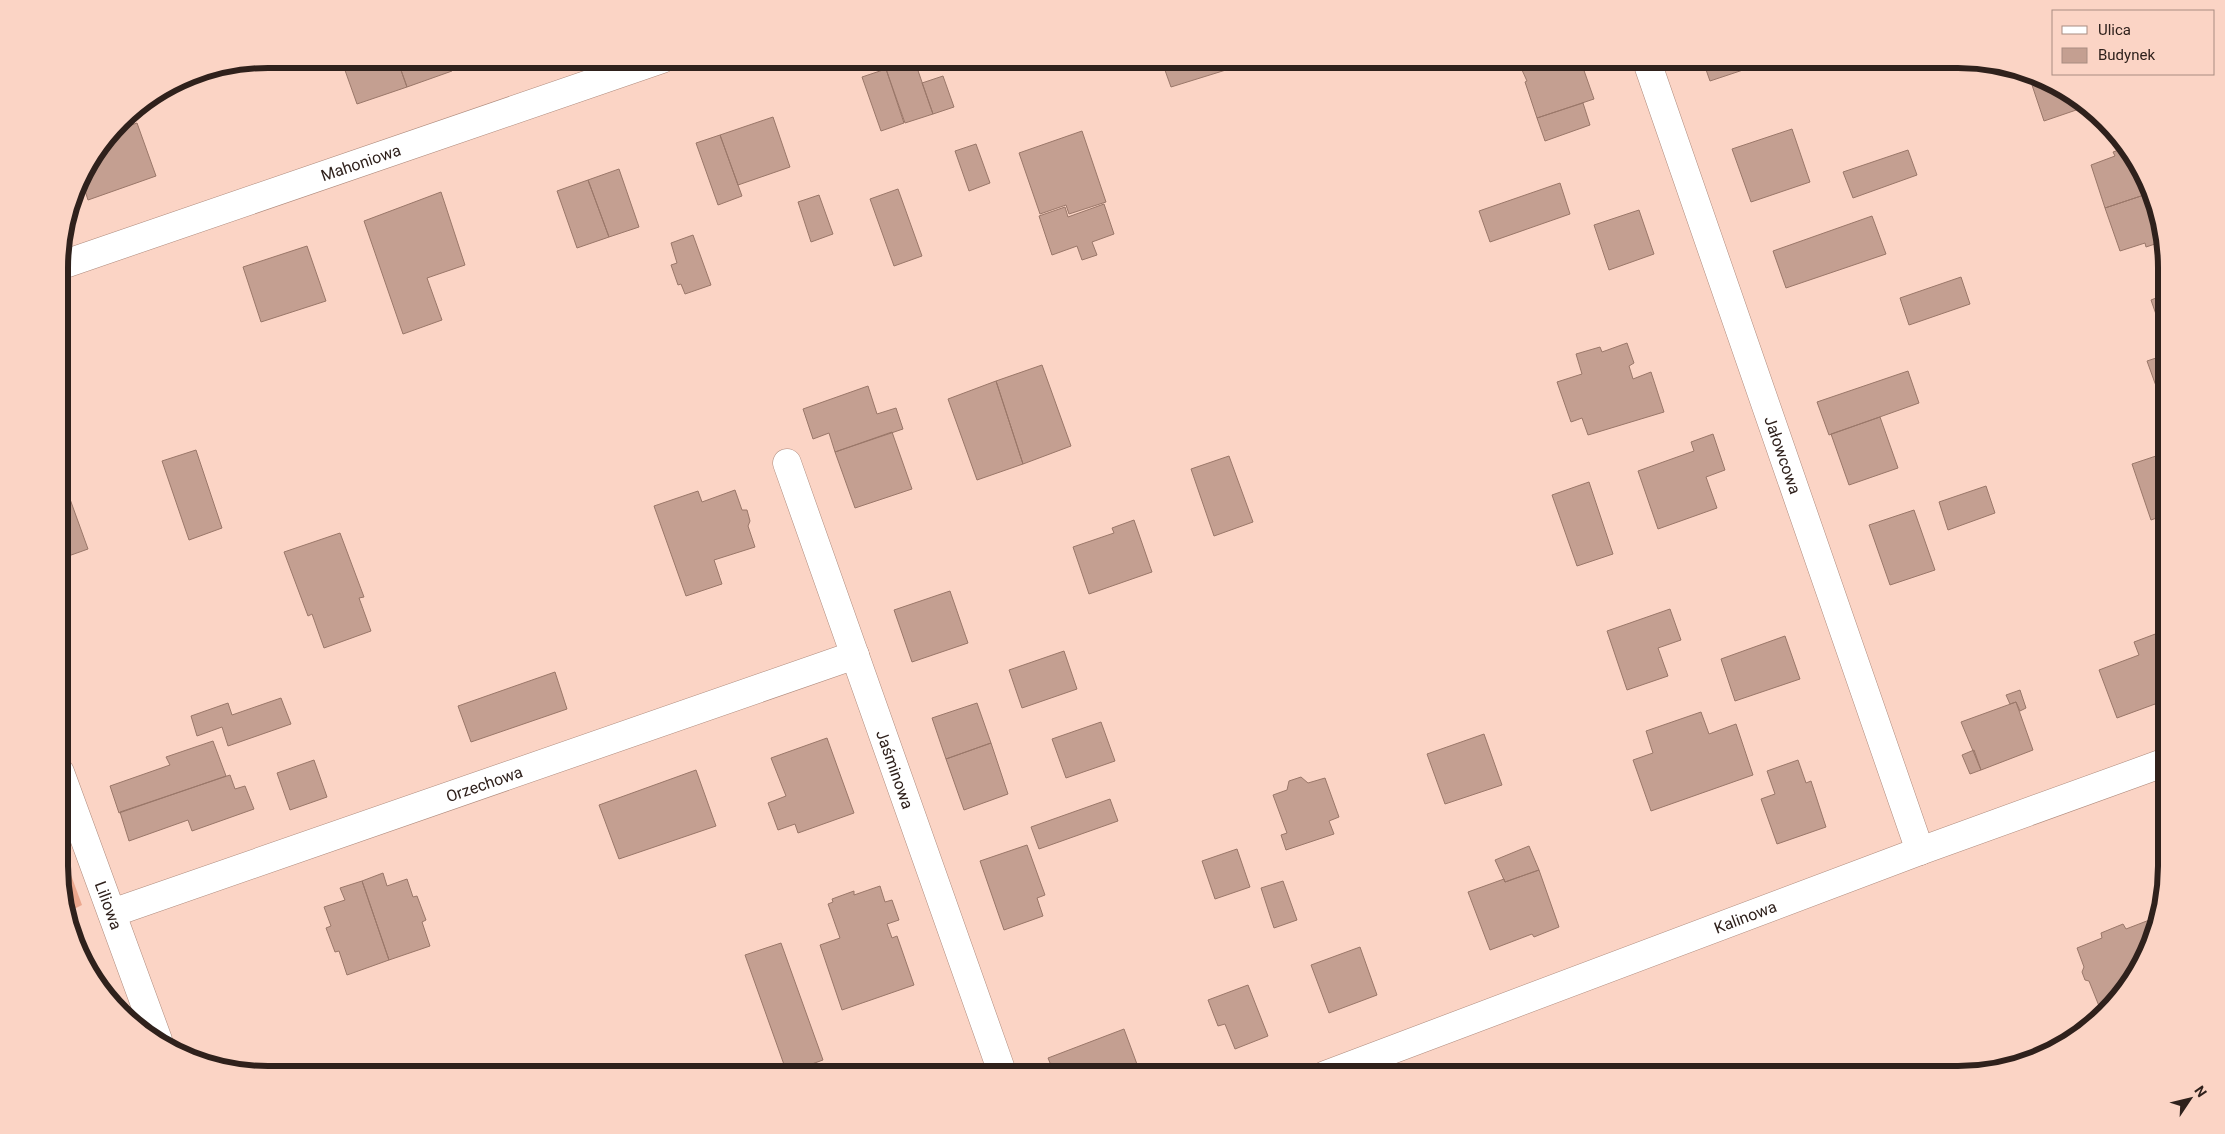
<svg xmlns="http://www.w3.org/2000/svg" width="2225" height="1134" font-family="Roboto,sans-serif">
  <rect width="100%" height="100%" fill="#fbd4c5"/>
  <path fill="#eba78d" d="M60,845L82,905L66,913L61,894Z"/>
  <path fill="#c49f91" stroke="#9a7769" d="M341,59H397L407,87L357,104Z
    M397,59H447L452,71L407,87Z
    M914,59L933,114L905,123L886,69Z
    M1161,59H1240L1242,65L1171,87Z
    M1517,59H1574L1576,64L1581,62L1594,99L1537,118L1525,82L1527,81Z
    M1715,59H1776L1710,81L1704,64Z
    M886,69L904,123L881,131L862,77Z
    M943,76L954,107L933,114L922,83Z
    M2047,79L2050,80L2088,106L2044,121L2032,85Z
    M1583,103L1590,125L1545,141L1537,118Z
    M773,117L790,167L738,185L720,135Z
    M137,123L156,176L88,200L80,175L85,168L93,166L91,160L114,131Z
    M1792,129L1810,182L1751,202L1732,149Z
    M1082,131L1106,202L1069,214L1066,205L1040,214L1019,153Z
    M720,135L742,196L718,205L696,143Z
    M976,144L990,183L969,191L955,151Z
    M2127,147L2147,194L2105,208L2091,165L2115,156L2113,152Z
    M1908,150L1917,175L1853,198L1843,172Z
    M619,169L639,227L609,237L588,180Z
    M588,180L609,237L577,248L557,191Z
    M1560,183L1570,214L1490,242L1479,211Z
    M898,189L922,256L894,266L870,199Z
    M441,192L465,265L427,278L442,320L403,334L364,221Z
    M2147,194L2164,241L2146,247L2145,243L2120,251L2105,208Z
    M819,195L833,234L811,242L798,202Z
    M1104,204L1114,234L1092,242L1097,255L1082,260L1077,246L1052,255L1039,216L1065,207L1068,217Z
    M1639,210L1654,254L1609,270L1594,225Z
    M1872,216L1886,254L1786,288L1773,251Z
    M693,235L711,285L685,294L681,284L678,285L671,265L677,263L671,243Z
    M307,246L326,301L261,322L243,267Z
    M1961,277L1970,304L1909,325L1900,298Z
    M2165,291V340L2151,300L2156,298L2159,292Z
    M1627,343L1634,363L1629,366L1633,379L1651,372L1664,412L1588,435L1582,418L1571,422L1557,382L1582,374L1576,354L1600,347L1602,352Z
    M2165,355V396L2160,397L2147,361Z
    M1042,365L1071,446L1023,464L996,381Z
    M1908,371L1919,403L1829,435L1817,402Z
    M996,381L1023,464L977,480L948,399Z
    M868,386L877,414L896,408L903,429L835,452L829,433L813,439L803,409Z
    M1880,417L1898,468L1849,485L1831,434Z
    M892,432L912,489L855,508L835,452Z
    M1713,434L1725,470L1706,477L1717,508L1658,529L1638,471L1694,451L1691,442Z
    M196,450L222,528L189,540L162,461Z
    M2165,453V515L2151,520L2132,464Z
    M1229,456L1253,522L1214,536L1191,469Z
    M1589,482L1613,554L1577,566L1552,495Z
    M1986,486L1995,513L1948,530L1939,502Z
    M66,488L88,549L60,559V490Z
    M735,490L742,510H747L750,521L748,526L755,547L714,560L722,584L686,596L654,506L698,491L702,502Z
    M1914,510L1935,570L1890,585L1869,525Z
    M1134,520L1152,572L1089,594L1073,547L1114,533L1112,528Z
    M340,533L364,597L359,598L371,631L324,648L312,614L308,616L284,552Z
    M950,591L968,643L912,662L894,610Z
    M1670,609L1681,640L1658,648L1668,676L1627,690L1607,631Z
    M2166,630V700L2117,718L2099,670L2139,655L2134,642Z
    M1785,636L1800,679L1735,701L1721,659Z
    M1064,651L1077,689L1022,708L1009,670Z
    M555,672L567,709L471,742L458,706Z
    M2020,690L2026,708L2020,711L2016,702L2010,704L2006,695Z
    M281,698L291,724L228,746L222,727L197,736L191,716L228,703L232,715Z
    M2016,702L2033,750L1981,770L1961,722Z
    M977,703L991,743L946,759L932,718Z
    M1701,712L1709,734L1736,724L1753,775L1651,811L1633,760L1653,753L1646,731Z
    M1101,722L1115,761L1066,778L1052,739Z
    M1484,734L1502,785L1445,804L1427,754Z
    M827,738L854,813L798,833L795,824L778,830L768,803L786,796L771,758Z
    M213,741L226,776L119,813L110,786L170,765L166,757Z
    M991,743L1008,794L964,810L946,759Z
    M1974,750L1981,770L1970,774L1962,755Z
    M314,760L327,797L290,810L277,773Z
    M1798,760L1806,783L1811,781L1826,827L1777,844L1761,799L1775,794L1767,771Z
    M696,770L716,826L619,859L599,805Z
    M230,775L235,789L245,786L254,809L192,831L188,820L129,841L120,812Z
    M1301,777L1308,783L1325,778L1339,817L1329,821L1334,834L1286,850L1281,835L1287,833L1273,795L1287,790L1289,781Z
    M1110,799L1118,821L1039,849L1031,827Z
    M1027,845L1045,895L1037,898L1043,916L1004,930L980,861Z
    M1529,846L1539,870L1505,882L1495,860Z
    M1237,849L1250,887L1215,899L1202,861Z
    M1539,870L1559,927L1534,937L1532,934L1490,950L1468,892L1504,879L1505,882Z
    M383,873L387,886L407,879L413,897L417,896L426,920L422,922L430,946L389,960L362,881Z
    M362,881L389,960L347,975L339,951L335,952L326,928L331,926L324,907L345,900L340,888Z
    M1283,881L1297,920L1274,928L1261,888Z
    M880,886L885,902L892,900L899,920L887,924L892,938L897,936L914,985L842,1010L820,945L840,938L828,904L833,902L832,899L854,891V895Z
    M2152,919L2153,923L2145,959L2119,998L2099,1006L2089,981L2085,980L2082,972L2084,967L2077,948L2102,938L2101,933L2123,924L2126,929Z
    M781,943L823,1060L787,1073L745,955Z
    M1360,947L1377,995L1329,1013L1311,965Z
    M1248,985L1268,1036L1235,1049L1225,1024L1218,1026L1208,1000Z
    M1124,1029L1141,1075H1055L1048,1058Z"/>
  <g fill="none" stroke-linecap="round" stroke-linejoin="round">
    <defs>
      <g id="minor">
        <path id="s1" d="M1646,59L1920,851"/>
        <path id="s2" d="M59,266L662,59"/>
        <path id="s3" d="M787,463L1003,1075"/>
        <path id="s4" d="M60,772L158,1040"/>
        <path id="s5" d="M112,913L855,655"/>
        <path id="s6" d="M1325,1075L1920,851L2166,762"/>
      </g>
    </defs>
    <use href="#minor" stroke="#ae8a7c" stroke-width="29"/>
    <use href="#minor" stroke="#fff" stroke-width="28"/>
  </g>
  <g text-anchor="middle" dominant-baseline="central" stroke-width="5" stroke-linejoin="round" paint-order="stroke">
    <g font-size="16" fill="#2f211c" stroke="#fbd4c5">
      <text stroke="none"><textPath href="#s2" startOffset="319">Mahoniowa</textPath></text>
      <text stroke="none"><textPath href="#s1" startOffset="419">Jałowcowa</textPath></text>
      <text stroke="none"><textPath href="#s3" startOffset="325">Jaśminowa</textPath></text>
      <text stroke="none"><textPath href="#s5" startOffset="394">Orzechowa</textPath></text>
      <text stroke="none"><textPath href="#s4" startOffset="142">Liliowa</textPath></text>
      <text stroke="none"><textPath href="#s6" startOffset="449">Kalinowa</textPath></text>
    </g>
  </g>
  <path d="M0 0H2225V1134H0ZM268 68H1958A200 200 0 0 1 2158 268V866A200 200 0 0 1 1958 1066H268A200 200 0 0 1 68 866V268A200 200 0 0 1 268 68Z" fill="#fbd4c5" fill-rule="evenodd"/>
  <path fill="none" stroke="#2f211c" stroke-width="6" d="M268 68H1958A200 200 0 0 1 2158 268V866A200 200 0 0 1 1958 1066H268A200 200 0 0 1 68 866V268A200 200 0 0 1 268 68Z"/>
  <rect x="2052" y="10" width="162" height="65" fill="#fbd4c5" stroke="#a98c81"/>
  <rect x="2062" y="26" width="25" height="8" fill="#ffffff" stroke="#a98c81"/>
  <text x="2098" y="35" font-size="15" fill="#2f211c">Ulica</text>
  <rect x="2062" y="48" width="25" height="15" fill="#c49f91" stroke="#a98c81"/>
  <text x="2098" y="60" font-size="15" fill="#2f211c">Budynek</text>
  <g transform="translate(2190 1099) rotate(55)" stroke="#fbd4c5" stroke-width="4" paint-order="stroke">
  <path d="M0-4L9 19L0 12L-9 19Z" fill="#2f211c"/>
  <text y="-8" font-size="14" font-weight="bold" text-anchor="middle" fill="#2f211c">N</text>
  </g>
</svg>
